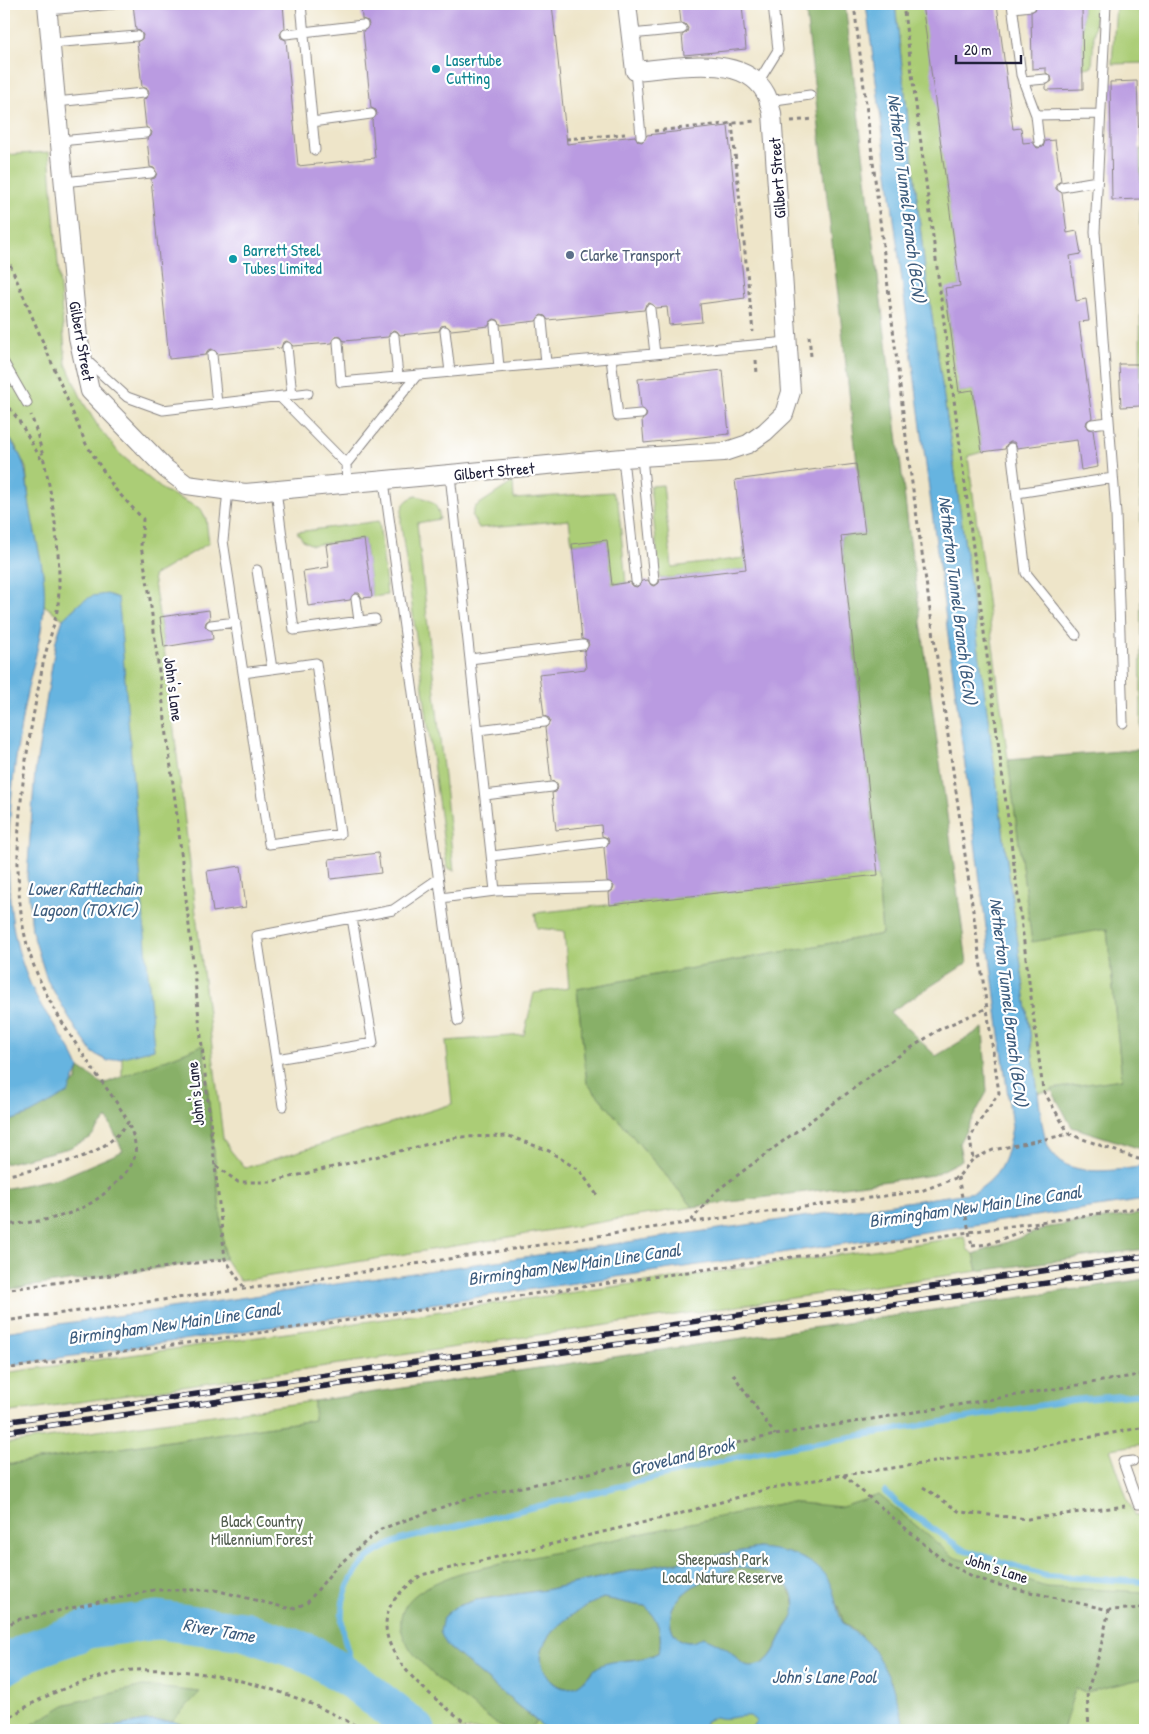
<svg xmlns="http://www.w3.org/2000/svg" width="1149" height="1734" font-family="'Patrick Hand',sans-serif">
  <rect width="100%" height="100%" fill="#fff"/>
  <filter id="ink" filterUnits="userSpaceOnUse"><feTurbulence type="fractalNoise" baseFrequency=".02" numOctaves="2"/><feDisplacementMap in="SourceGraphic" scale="10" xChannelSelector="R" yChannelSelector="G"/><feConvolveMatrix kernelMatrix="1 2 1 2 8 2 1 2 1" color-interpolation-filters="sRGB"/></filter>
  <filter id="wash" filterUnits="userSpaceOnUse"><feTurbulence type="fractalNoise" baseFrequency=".0096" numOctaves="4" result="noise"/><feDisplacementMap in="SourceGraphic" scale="20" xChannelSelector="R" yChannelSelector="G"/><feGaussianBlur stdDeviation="1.12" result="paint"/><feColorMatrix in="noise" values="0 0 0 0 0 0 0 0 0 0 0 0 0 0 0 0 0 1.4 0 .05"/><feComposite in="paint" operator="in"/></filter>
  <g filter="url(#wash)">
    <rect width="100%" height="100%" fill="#eee5c9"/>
    <path fill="#abcd76" stroke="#667858" d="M895,4H923L960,286L945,289L959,392L973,390L982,452L968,456L1032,941L1107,928L1122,1079L1038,1093L957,487L924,261Z
      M1082,4H1096L1092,67L1083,68Z
      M1116,4H1144L1145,63L1112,64Z
      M1140,149H1145V749L1141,750Z
      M49,152L66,364L83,402L99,428L120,454L163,490L201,509L206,519L209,543L153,576L164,647L223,1138L231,1151L245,1168L452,1104L446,1041L524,1035L534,993L569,988L564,931L537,928L535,913L878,875L882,934L577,989L587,1083L693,1207L240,1281L225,1259L203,1046L122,1077V1056L154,1049L80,603L63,619L44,605L43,574L30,511L26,468L15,445L4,432V155Z
      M513,482L514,499L612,492L618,502L626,583L612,584L607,540L572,544L569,520L479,528L472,516L475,507Z
      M663,485L672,567L744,558L743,549L841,536L843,558L660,579L650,486Z
      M416,496C431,499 438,504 440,519L417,523L454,871L447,867L401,524C401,510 401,501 416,496Z
      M379,521L387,595L372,597L364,539L312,545L304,541L297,532Z
      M964,1237L968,1250L974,1254L978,1271L4,1413V1373Z
      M1145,1350V1444L1110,1449L1128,1501L1136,1516L1145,1515V1730H4V1511Z
      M314,1401L315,1420L4,1465V1444Z"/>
    <path fill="#88b067" stroke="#556951" d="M805,4H845L910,541L967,963L890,1012L936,1056L983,1028L987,1092L959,1143L962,1160L933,1175L693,1207L587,1083L577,989L882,934L878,875L841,536L865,533Z
      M1145,749V1147L1138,1148L1072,1127L1051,1089L1122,1079L1107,929L1032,942L1008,760Z
      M203,1045L225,1259L4,1290V1189L63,1177L123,1151L107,1118L90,1138L69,1148L4,1164V1123L30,1114L76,1081L79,1068L103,1084Z
      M1145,1213V1249L978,1271L974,1254L1050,1227Z
      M1145,1279V1394L1072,1400L756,1453L400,1540C390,1545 375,1551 367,1559C327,1600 343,1637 358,1684L311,1654L244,1631L158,1620L89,1629L29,1651L4,1666V1465L314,1420V1401Z
      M879,1495L954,1557L1046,1587L1145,1592V1678L1087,1692L1075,1689L1063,1730H905L891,1682L859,1634L844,1623L838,1606L759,1548L648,1567L545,1590L476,1600L455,1607L443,1617L447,1646L537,1722L527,1730C520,1730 510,1732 504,1729C495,1724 486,1715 477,1709C453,1691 391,1649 402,1614C408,1591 440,1581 459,1573L788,1502L842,1507Z
      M737,1568C761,1569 781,1573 792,1596C794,1600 796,1610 794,1615C793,1620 786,1625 784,1631C777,1644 768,1671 748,1666C739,1664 735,1654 728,1650C720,1645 711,1641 703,1637C700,1639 696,1641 692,1642C670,1644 665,1616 676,1602C691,1583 715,1574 737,1568Z
      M603,1598C618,1600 630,1605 645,1606C658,1618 663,1634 659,1652C644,1661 632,1658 615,1662C610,1664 598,1666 594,1670C583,1678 585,1688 567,1688C560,1688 552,1683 548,1677C522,1641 577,1609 603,1598Z
      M143,1686L200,1692L172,1721H146L93,1730H23L67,1704Z"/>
    <path fill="#66b4e0" stroke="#446b8e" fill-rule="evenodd" d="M866,4H895L924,261L957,487L1042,1123C1044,1131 1045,1139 1048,1146C1063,1181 1117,1170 1145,1166V1200L4,1366V1332L975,1192C1003,1174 1006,1159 1012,1127Z
      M4,432C31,464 24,475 31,512C36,543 47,574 44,606C42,638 31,671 25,702C13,767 4,844 11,910C14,943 25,978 42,1007C55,1027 70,1045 79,1068L68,1093L30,1114L4,1123Z
      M107,594L118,598L120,616L154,1049L108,1061L93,1053L76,1029L47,980L32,931L27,876L35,772L56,640L63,619L80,603L92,596Z
      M759,1548C789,1551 823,1559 833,1591C836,1601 838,1617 844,1624C852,1632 863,1637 870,1646C889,1670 899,1701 905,1730H750L756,1721L750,1716C737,1715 727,1721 715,1717L705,1722L703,1730H547L447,1646L440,1632L443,1617L455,1607L476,1600L545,1590L648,1567ZM737,1568C763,1569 801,1579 794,1613C793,1619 786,1627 783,1633C776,1647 770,1666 751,1666C740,1666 735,1654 727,1649C719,1644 712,1640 703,1637C700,1638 696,1641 692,1642C670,1644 665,1616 676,1602C691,1583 715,1574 737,1568ZM603,1598C618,1600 630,1605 645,1606C658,1618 663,1634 659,1652C641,1663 623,1658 604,1664C588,1669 586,1688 567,1688C560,1689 552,1683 548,1677C522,1641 576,1610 603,1598Z
      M146,1721H172L198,1730H93Z"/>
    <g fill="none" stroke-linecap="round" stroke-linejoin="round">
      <path stroke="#66b4e0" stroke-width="6" d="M885,1492L903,1508L962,1549L1046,1576L1145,1582
        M358,1684C343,1637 327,1600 367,1559C375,1551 390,1545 400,1540L756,1453L1072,1400L1145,1394"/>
      <path stroke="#66b4e0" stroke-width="39" d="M4,1666L29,1651L89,1629L158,1620L244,1631L311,1654L358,1684L416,1730"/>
    </g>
    <g id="blocks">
      <path fill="#ba9be1" d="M133,4H283L285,28L280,34L281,38L286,40L298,166L375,158L372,120L377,114L376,110L371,108L363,31L369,25L368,21L362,19L361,4H552L567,144L635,136L638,141L642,142L647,135L728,126L745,298L700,304L702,322L669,325L667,307L656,308L650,303L646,304L644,310L548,320L545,316L541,315L536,321L501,325L498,320L494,319L490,322L489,326L451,330L445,325L441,326L439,331L400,335L397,331L393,330L388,337L344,341L341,337L337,336L332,343L293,346L287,341L283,342L281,348L218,354L212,349L208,350L206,355L169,359L151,179L155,178L157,173L154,168L150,167L147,139L151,136L152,132L146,127L143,99L147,98L149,93L148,89L142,87L137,42L142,39L143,35L140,31L136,30Z
        M679,4H742L746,49L684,55L682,35L687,32L688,28L685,24L681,23Z
        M922,4H997L1013,129L1021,128L1023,143L1033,142L1037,148L1043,147L1045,141L1055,140L1061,181L1056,184V189L1062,193L1067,233L1077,231L1081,254L1070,256L1076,301L1086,299L1089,321L1079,322L1092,418L1087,421L1086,425L1089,429L1093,430L1098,467L1081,470L1077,440L1017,448L1014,442H1010L1006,445L1005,449L982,452L973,390L959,392L945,288L960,286Z
        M1037,4H1082L1083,89L1046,90V85L1052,81L1051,76L1046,73V68L1032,69L1031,12L1036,9Z
        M1137,81L1141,199L1112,200L1110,82Z
        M1119,364H1140V406L1121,407Z
        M723,370L729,434L644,443L642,420L646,417L647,413L641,408L638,379Z
        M856,464L865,533L841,536L878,875L610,905L609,893L613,890L614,886L607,881L604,848L609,842L608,838L602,836L601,825L556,830L552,793L556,792L558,787L557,783L551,781L545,728L550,722L549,718L544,716L539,674L586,669L584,651L589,645L588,641L582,639L572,544L607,540L612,585L630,582L633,586L637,587L642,581L648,580L651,585L655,586L659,583L660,579L746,569L735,480Z
        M364,539L372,597L362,598L359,593H355L350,600L308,606L303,571L329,567L326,545Z
        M209,610L210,619L206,622L205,626L212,631L213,639L164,647L160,617Z
        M378,853L381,873L331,879L329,859Z
        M241,866L246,907L213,912L207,871Z"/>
    </g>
  </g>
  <g filter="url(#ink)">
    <use href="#blocks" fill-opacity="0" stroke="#888482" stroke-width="1"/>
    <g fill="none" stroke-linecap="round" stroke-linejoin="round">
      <defs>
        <path id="lane" d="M301,4L315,150
          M1012,4L1021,75L1036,115L1099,114
          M1106,4L1095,232L1116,514L1123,723
          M1013,8L1031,6
          M48,10L114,4
          M286,34L363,25
          M631,34L682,29
          M51,43L137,36
          M635,71L641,136
          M1023,81L1046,79
          M757,84L778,50L773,4
          M768,101L810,95
          M56,102L143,93
          M1036,115L1039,142
          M312,122L371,114
          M60,141L146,133
          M63,182L151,173
          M1062,187L1097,181
          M650,309L655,354
          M542,321L546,363
          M495,325L499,367
          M445,331L450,372
          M394,336L398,376
          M338,342L341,382L788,342
          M287,347L292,395
          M212,355L217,404
          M611,358L618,416L641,414
          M85,359L127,397L163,410L308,393
          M4,363L27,403
          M280,397L346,464L347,485
          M1092,424L1109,422
          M1011,448L1026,573L1076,635
          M642,457L654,580
          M623,458L636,581
          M346,464L417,375
          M384,481L458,1021
          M228,490L223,541L269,844L340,834L316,663L243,673
          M276,490L294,630L375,619
          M1017,493L1113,478
          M257,570L272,669
          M356,599L359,621
          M211,625L236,622
          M470,659L583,645
          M478,730L544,722
          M485,795L552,787
          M492,856L603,842
          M495,891L608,887
          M441,898L495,891L450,475
          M276,1059L373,1043L352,918
          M283,1106L257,936L393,910L438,879
          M1133,1461L1123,1462L1138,1504H1145"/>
        <path id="street" d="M47,4L78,337L90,391L166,469L187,485L245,493L623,458L724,452L748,444L765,432L784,414L791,392L772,113C770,107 769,100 766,94C744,52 673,68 635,71L627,4"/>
      </defs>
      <use href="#lane" stroke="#888482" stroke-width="11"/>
      <use href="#street" stroke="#888482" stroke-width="20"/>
      <path stroke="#888482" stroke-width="3" stroke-dasharray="4 4" stroke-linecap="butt" d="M854,4L909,462L999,1093L977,1125L970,1139L973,1159
        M903,4L1043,1090L1069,1134
        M791,121L815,119
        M732,123L753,332
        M654,131L755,121
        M566,139L625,134
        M4,250L86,444L115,489L143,519L141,546L149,591L178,824L225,1259L245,1289
        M809,336L811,356
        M756,360L757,374
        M4,402L18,419L41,459
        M216,1166L238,1182H270L458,1137L509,1136L549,1151L580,1171L597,1195
        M4,1176C46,1166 102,1162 128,1122C120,1106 109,1092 99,1078C65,1028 31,981 22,920C10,836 27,746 43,664C47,645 55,625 58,605C63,552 49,466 31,415
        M691,1221L715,1192L885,1065L940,1029L987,1008
        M4,1225C49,1221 83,1216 116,1183C137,1162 141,1151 128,1123
        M972,1246L989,1244L1042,1223
        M4,1290L225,1259
        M4,1321L297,1282L664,1226L921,1191L958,1177L973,1159L993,1150L1069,1134L1138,1159L1145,1158
        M4,1369L1145,1207
        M733,1374L775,1435
        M843,1475L945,1562L974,1577L995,1584L1109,1610L1145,1608
        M923,1487L960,1512L1028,1519L1125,1506
        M4,1628L16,1620L154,1590H215L291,1609L307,1603L336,1567L381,1529L468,1498L775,1435L1145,1374
        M4,1721C36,1699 69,1684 108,1675C116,1673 125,1670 134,1670C213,1667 295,1690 363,1730
        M475,1730C445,1706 377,1661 387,1616C390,1598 408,1586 421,1575L675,1515L771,1488L843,1475L1027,1449L1145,1427
        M1089,1730L1087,1692L1099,1655L1109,1610"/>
      <use href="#lane" stroke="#fff" stroke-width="9"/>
      <use href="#street" stroke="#fff" stroke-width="18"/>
      <defs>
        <path id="rail" d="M4,1422L1145,1256
          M4,1432L1145,1269"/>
      </defs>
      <use href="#rail" stroke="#22223b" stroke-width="5.5"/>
      <use href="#rail" stroke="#fff" stroke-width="4" stroke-dasharray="11" stroke-linecap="butt"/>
      <path stroke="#888482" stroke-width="3" stroke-dasharray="4 4" stroke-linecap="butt" d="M958,1177L972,1246"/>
    </g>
  </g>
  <g fill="#0f9aa8" stroke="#fff" stroke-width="2">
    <circle cx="436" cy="69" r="5"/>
    <circle cx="233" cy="259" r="5"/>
  </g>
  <circle fill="#5c6f8a" stroke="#fff" stroke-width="2" cx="570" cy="255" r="5"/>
  <g text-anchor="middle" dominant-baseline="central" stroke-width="4.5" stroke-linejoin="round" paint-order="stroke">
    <g font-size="16" fill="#0d838f" stroke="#fff" text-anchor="start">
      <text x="446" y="60">Lasertube<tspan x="446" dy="18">Cutting</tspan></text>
      <text x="243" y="250">Barrett Steel<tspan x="243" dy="18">Tubes Limited</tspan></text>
    </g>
    <g font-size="16" fill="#22223b" stroke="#fff">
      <text transform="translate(777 178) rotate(-94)">Gilbert Street</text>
      <text transform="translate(82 341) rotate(80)">Gilbert Street</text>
      <text transform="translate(494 471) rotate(-5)">Gilbert Street</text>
      <text transform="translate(174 689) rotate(83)">John's Lane</text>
      <text transform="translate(195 1094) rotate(-96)">John's Lane</text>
      <text transform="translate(997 1568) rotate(18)">John's Lane</text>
    </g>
    <g font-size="16" fill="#4e5e75" stroke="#fff" text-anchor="start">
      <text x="580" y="255">Clarke Transport</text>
    </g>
    <g font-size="16" fill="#525e50" stroke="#fff">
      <text x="262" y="1521">Black Country<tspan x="262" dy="18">Millennium Forest</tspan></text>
      <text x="723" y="1559">Sheepwash Park<tspan x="723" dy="18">Local Nature Reserve</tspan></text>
    </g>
    <g font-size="18" font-style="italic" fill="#3d5c7d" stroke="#fff">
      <text transform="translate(907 198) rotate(83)">Netherton Tunnel Branch (BCN)</text>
      <text transform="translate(958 600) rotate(83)">Netherton Tunnel Branch (BCN)</text>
      <text x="85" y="888">Lower Rattlechain<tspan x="85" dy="21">Lagoon (TOXIC)</tspan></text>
      <text transform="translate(1009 1002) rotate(83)">Netherton Tunnel Branch (BCN)</text>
      <text transform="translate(975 1206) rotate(-8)">Birmingham New Main Line Canal</text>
      <text transform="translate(574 1264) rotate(-8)">Birmingham New Main Line Canal</text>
      <text transform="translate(174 1323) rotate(-8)">Birmingham New Main Line Canal</text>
      <text transform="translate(682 1456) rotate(-14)">Groveland Brook</text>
      <text transform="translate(219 1630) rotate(10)">River Tame</text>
      <text x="824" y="1676">John's Lane Pool</text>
    </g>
  </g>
  <rect width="1149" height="1734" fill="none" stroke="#fff" stroke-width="20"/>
  <path d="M956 55v8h65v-8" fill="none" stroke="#22223b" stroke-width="2.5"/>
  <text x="964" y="55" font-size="15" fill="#22223b" stroke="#ffffff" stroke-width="4" paint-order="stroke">20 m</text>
</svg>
